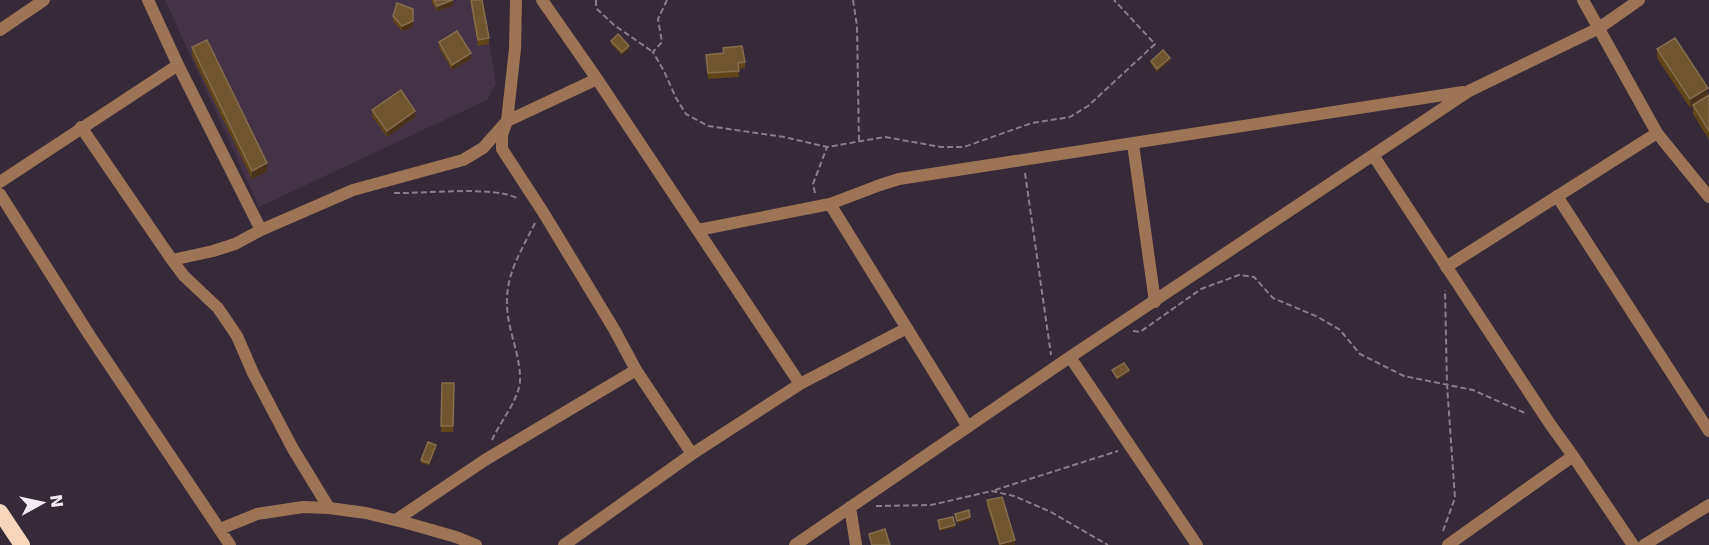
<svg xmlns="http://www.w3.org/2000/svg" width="1709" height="545" font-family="'DejaVu Sans',sans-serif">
  <rect width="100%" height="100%" fill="#362938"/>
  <path fill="#443246" d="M165,0H482L496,84L487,100L259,207Z"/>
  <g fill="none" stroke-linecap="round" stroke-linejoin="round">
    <path stroke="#887d89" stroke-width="2" stroke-dasharray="6 3" stroke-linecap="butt" d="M596,0V8L614,25L653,52
      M667,0L658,19L662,42L653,52L664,71L676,98L686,114L708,126L784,137L827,147L885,137L941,147H964L1032,123L1070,117L1088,106L1155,44L1114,0
      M853,0L857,26L859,141
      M1025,173L1051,355
      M394,193C425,194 494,185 519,199
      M815,193L813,184L827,147
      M1133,331L1140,332L1201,289L1239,275L1254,277L1273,298L1318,317L1340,330L1360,354L1404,376L1473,390L1527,414
      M492,440C500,422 518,401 520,382C521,364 514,345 510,327C500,283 516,261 535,223
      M995,490L1118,451
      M876,506L931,505L992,491L1014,496L1051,512L1108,545
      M1443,531L1455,498L1447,385L1445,290"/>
    <path stroke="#9d7455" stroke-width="12" d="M148,0L178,65L261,230
      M516,0L515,49L507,121L502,135V149L543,212L614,329L636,370L692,454
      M542,0L597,79L800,384
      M1583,0L1657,133L1709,197
      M0,30L44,0
      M81,127L172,260L184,276L218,308L237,336L253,373L293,449L329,508
      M1133,144L1155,302
      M1373,155L1550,424L1573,456L1633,545
      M0,182L178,65
      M0,194L90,336L230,545
      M1557,196L1709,431
      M830,204L968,427
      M698,230L830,204L880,185L899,179L1463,92
      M172,260L213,251L235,244L261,230L353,190L463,160L483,148L507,121L597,79
      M1446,267L1657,133
      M1070,357L1197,545
      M850,507L856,545
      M396,520L485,460L636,370
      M220,529L257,514L303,507L329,508L366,513L407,523L456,537L476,545
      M564,545L692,454L800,384L907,328
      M795,545L1070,357L1469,91L1599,28L1639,0
      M1448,545L1573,456
      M1644,545L1709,505"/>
    <path stroke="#f8d6bb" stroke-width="16" d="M0,512L22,545"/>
  </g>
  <path fill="#5f4517" d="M432,0H453V6L437,11L432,3Z
    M470,0H482L489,38V44L478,46Z
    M393,16L413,27L402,31L393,21Z
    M611,41L629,49L622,55L611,44Z
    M439,42L471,59L452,70L439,48Z
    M192,47L267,171L252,179L192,56Z
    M723,48L745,62V68L738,69L739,77L708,79L706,55L723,53Z
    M1657,49L1708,96L1709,95V140L1693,114V106L1690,108L1657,58Z
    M1151,61H1170L1157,72L1151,64Z
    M372,110L415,117L387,137L372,116Z
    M442,383H454L453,432H441Z
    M436,448L429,465L421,463V460Z
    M987,500L1015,545H999L987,506Z"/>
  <path fill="#48321a" d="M453,0V6L437,11V6Z
    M413,9V27L402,31V26Z
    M629,46V49L622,55V52Z
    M471,53V59L452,70V65Z
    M1170,58V61L1157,72V69Z
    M1708,88V96L1690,108V99Z
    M415,111V117L387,137V131Z
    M267,163V171L252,179V171Z
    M1129,370V373L1117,380V378Z
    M436,445V448L429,465V463Z
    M970,517V520L957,524V521Z
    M955,525V528L940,531V529Z
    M1015,540V545H1000V544Z"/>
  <path fill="#6f562f" stroke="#846e4e" stroke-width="1.5" d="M434,0H453L437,6Z
    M471,0H482L489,38L478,40Z
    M397,3L413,9V21L402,26L393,16Z
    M457,31L471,53L452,65L439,42Z
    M618,34L629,46L622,52L611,41Z
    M1675,38L1708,88L1690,99L1657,49Z
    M207,40L267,163L252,171L192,47Z
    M742,46L745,62L738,63L739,71L708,73L706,55L724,53L723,48Z
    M1163,50L1170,58L1157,69L1151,61Z
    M401,90L415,111L387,131L372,110Z
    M1709,95V131L1693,105Z
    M1124,363L1129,370L1117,378L1112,370Z
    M442,383H454L453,426H441Z
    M428,442L436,445L429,463L421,460Z
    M1002,497L1015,540L1000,544L987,500Z
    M969,510L970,517L957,521L955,514Z
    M953,517L955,525L940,529L938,520Z
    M885,529L890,545H872L869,534Z"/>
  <g transform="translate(42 503) rotate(82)" stroke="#362938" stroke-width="4.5" paint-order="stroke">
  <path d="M0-4.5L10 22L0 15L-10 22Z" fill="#f4ebf5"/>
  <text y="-9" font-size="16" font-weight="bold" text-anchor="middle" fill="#f4ebf5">N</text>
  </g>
</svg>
